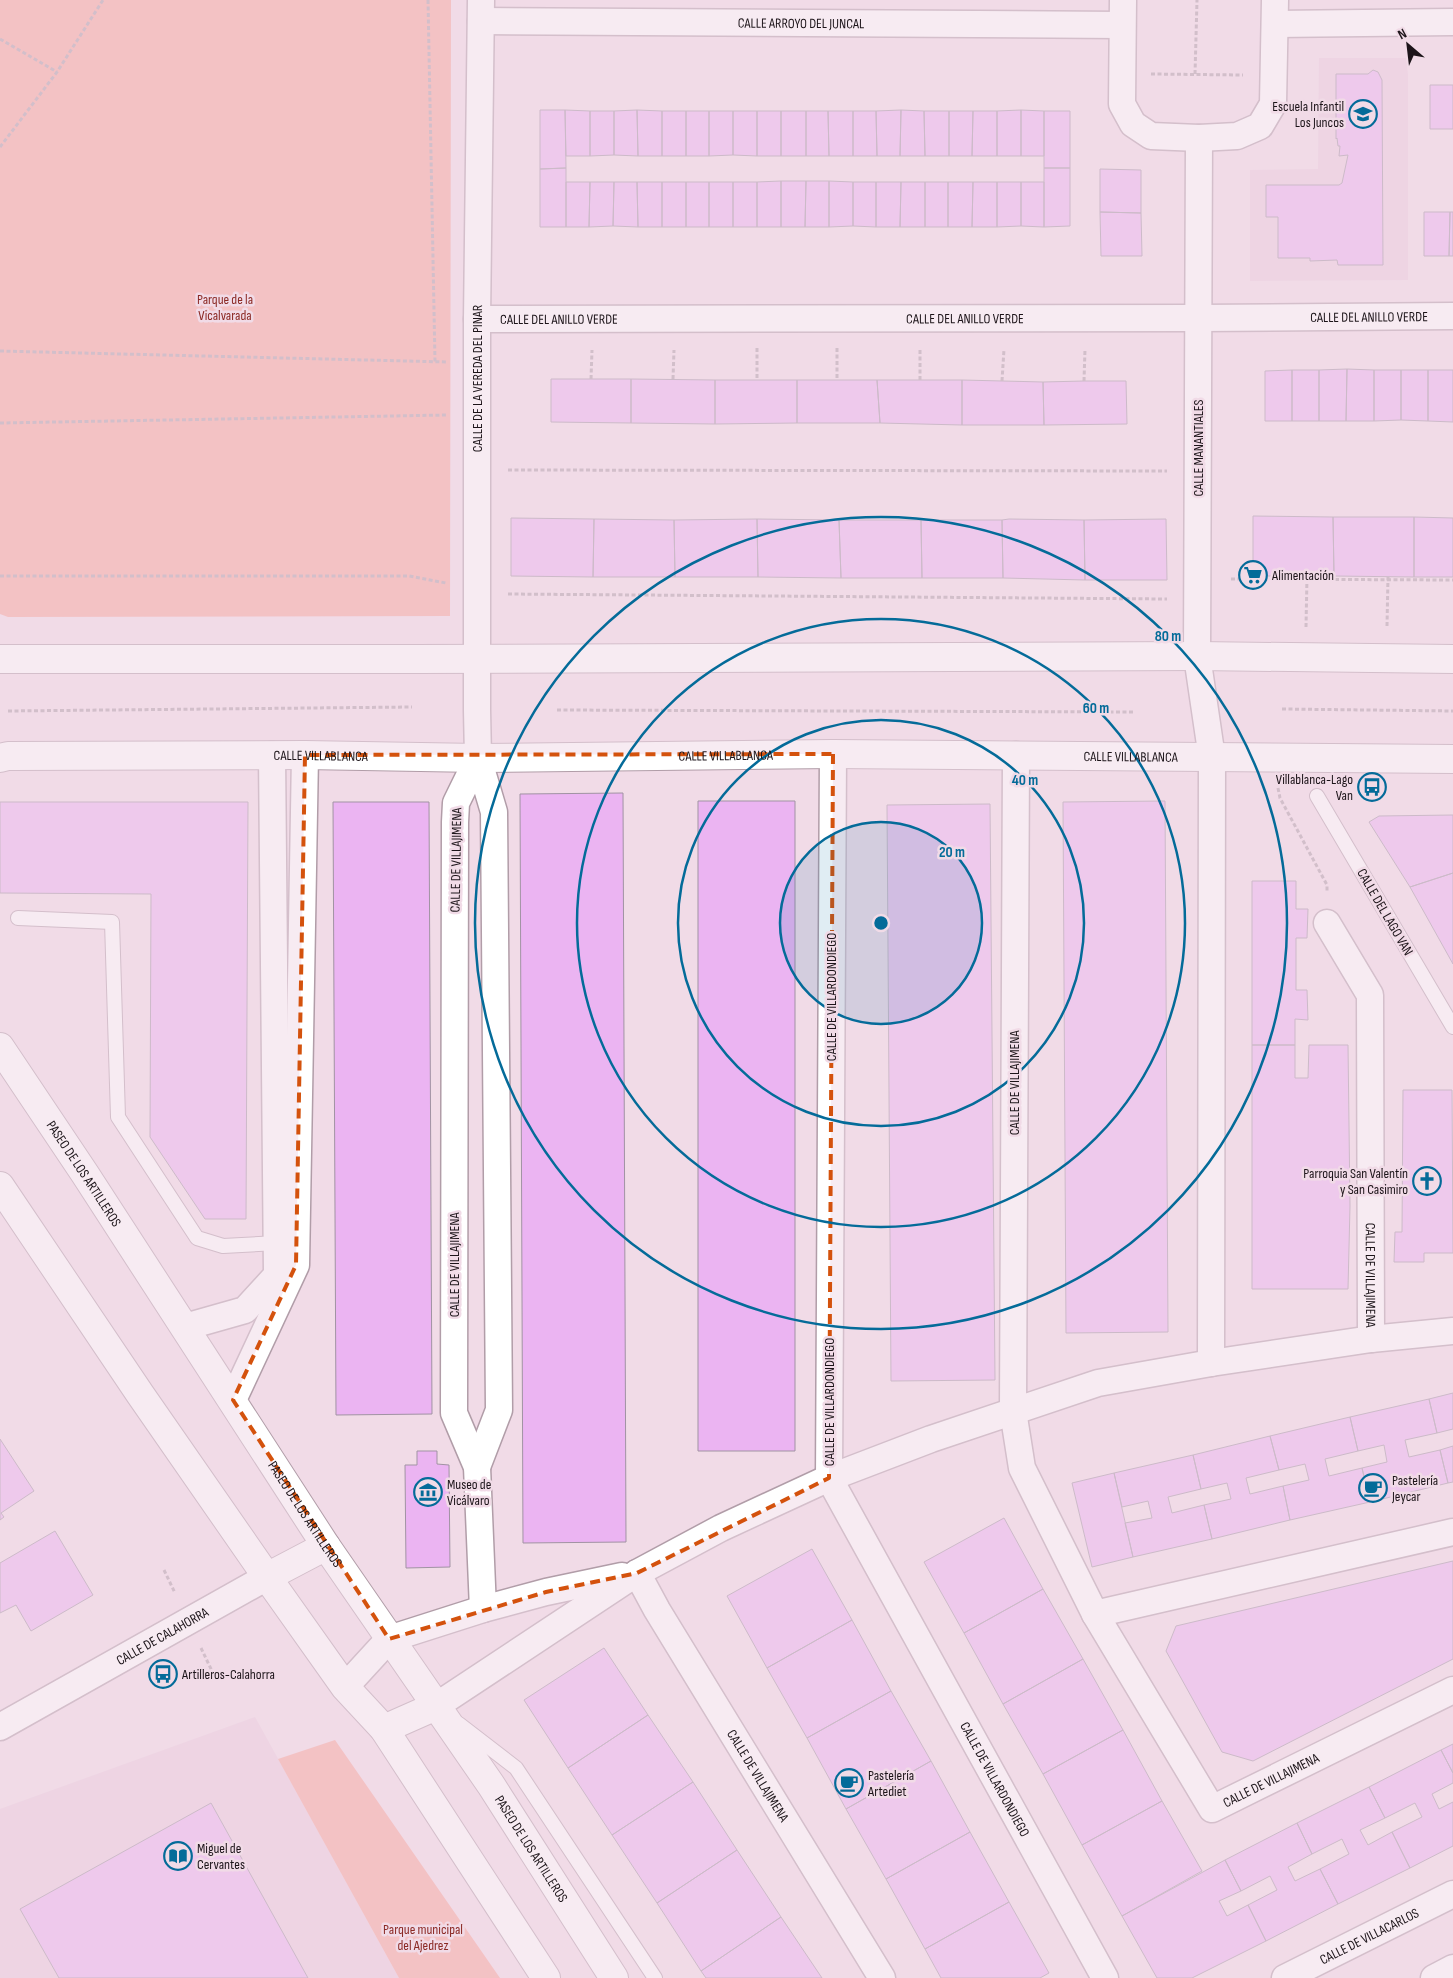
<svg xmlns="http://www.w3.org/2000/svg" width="1453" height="1978" font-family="'Sofia Sans Condensed',sans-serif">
  <rect width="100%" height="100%" fill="#f1dbe7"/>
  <path fill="#eacddd" d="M1319,58H1408V280L1250,281V170L1318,169Z
    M255,1717L399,1978H0V1809Z"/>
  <path fill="#f7a49a" d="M0,0H451L450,616L8,617L0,614Z
    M335,1740L500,1978H399L278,1759Z"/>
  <path fill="#ebb4f2" stroke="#a193a3" d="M1373,70L1378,72L1382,80L1383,265H1338L1337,260L1310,261V258H1278V217H1266V185H1339L1342,183L1348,155L1339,156L1340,146H1338L1337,138L1336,139V74H1368Z
    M1430,85H1453V129H1430Z
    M540,110H565L566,168L540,169Z
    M565,110L590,111V156H566Z
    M637,110L662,111V156H638Z
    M637,110L638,156L614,155V111Z
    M901,110L924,111L925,156H900Z
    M901,110L900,156H877L876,111Z
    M1021,110L1044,111V156H1021Z
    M1021,110V156H997V111Z
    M590,111H614V155L590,156Z
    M662,111H686V156H662Z
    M686,111H709V156H686Z
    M709,111H733V155L709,156Z
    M733,111H757V156L733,155Z
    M757,111H781V156H757Z
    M781,111H806V156H781Z
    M806,111H828L829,156H806Z
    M828,111H853V156H829Z
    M853,111H876L877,156H853Z
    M924,111H949V156H925Z
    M949,111H973L972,156H949Z
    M973,111H997V156H972Z
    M1044,111H1070V168H1044Z
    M566,168V227H540V169Z
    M1044,168H1070V226L1044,227Z
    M1100,169L1141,170V213L1100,212Z
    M781,181V227H757V182Z
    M781,181H806L805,227H781Z
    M806,181H829V227H805Z
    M829,181L853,182V226L829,227Z
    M566,182H590L589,227H566Z
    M590,182H614L613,226L589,227Z
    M614,182H637L638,227L613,226Z
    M637,182H662V227H638Z
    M662,182H686V227H662Z
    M686,182H709V227H686Z
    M709,182H733V227H709Z
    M733,182H757V227H733Z
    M853,182H876V227L853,226Z
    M876,182H901L900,227H876Z
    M901,182H925V227H900Z
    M925,182H948V227H925Z
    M948,182H973L972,227H948Z
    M973,182H997V227H972Z
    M997,182H1021V226L997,227Z
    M1021,182H1044V227L1021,226Z
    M1100,212L1141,213L1142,256H1101Z
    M1424,212H1450L1449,256H1424Z
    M1450,212H1453V256H1449Z
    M1347,369L1374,370V421H1346Z
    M1347,369L1346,421H1319V370Z
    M1292,370V421H1265V371Z
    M1292,370H1319V421H1292Z
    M1374,370H1401V420L1374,421Z
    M1401,370H1428V421L1401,420Z
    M1428,370H1453V422L1428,421Z
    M551,379H631V423L551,422Z
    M631,379L715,380V424L631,423Z
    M715,380H797V423L715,424Z
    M797,380H877L880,423H797Z
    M877,380H962V425L880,423Z
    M962,380L1043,382L1044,425H962Z
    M1084,381H1126L1127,424L1044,425L1043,382Z
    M1253,516L1333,517L1334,576H1253Z
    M1333,517H1414V577L1334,576Z
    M1414,517L1453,518V577H1414Z
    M511,518L594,519L593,577L511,576Z
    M594,519L674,520L675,577H593Z
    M757,519L839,520L841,578L758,577Z
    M757,519L758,577H675L674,520Z
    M1009,519L1084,520L1085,580L1003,578L1002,520Z
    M1166,519L1167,580H1085L1084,520Z
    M839,520H921L922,578H841Z
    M921,520H1002L1003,578H922Z
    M623,793L626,1542L523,1543L520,794Z
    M698,801H795V1451H698Z
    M1165,801L1168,1332L1066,1333L1063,802Z
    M0,802H248L246,1219H205L150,1137L151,894L0,893Z
    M333,802H429L432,1414L336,1415Z
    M990,804L995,1380L891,1381L887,805Z
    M1453,815V873L1410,887L1369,822L1379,816Z
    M1453,873V964L1410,887Z
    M1252,881H1296V909H1308L1307,938H1296V990H1307L1308,1020L1295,1019V1045H1252Z
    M1252,1045H1295V1078H1308L1309,1045H1348L1350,1206L1348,1289H1252Z
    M1403,1090H1452L1453,1253H1424V1262H1394L1395,1232H1402Z
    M1453,1393V1429L1437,1433L1429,1399Z
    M1429,1399L1437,1433L1405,1440L1409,1457L1440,1450L1448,1483L1370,1502L1362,1468L1387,1462L1384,1445L1358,1451L1350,1417Z
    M1350,1417L1358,1451L1325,1459L1329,1476L1362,1468L1370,1502L1290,1520L1283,1486L1309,1480L1305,1464L1279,1470L1270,1436Z
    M1270,1436L1279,1470L1246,1478L1250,1494L1283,1486L1290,1520L1212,1539L1204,1505L1231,1499L1227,1483L1201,1489L1193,1455Z
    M0,1439L34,1491L1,1513L4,1517L0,1520Z
    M1453,1446V1482L1448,1483L1440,1450Z
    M417,1451H437V1464L449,1465L450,1567L406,1568L405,1465H417Z
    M1193,1455L1201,1489L1168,1497L1172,1513L1204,1505L1212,1539L1133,1557L1125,1523L1152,1518L1148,1501L1122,1507L1114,1473Z
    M1114,1473L1133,1557L1092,1567L1072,1483Z
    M1004,1518L1043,1589L964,1633L924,1562Z
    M55,1531L93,1595L31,1631L16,1605L0,1613V1563Z
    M812,1549L852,1620L767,1668L727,1596Z
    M1453,1561V1659L1253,1761L1222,1752L1166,1651L1176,1626Z
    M1043,1589L1083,1659L1003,1704L964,1633Z
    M852,1620L891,1691L807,1738L767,1668Z
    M604,1648L648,1715L568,1768L524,1700Z
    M1083,1659L1123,1730L1043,1774L1003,1704Z
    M891,1691L931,1761L846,1809L807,1738Z
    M648,1715L693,1782L612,1835L568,1768Z
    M1123,1730L1162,1801L1082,1845L1043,1774Z
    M1453,1744V1773L1441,1750Z
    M1441,1750L1453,1773V1783L1432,1794L1439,1809L1453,1802V1846L1410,1868L1392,1832L1422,1817L1415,1803L1385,1818L1369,1787Z
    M931,1761L970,1832L886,1879L846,1809Z
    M693,1782L737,1850L657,1903L612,1835Z
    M1369,1787L1385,1818L1360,1830L1368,1845L1392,1832L1410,1868L1338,1904L1320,1869L1349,1854L1342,1839L1312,1854L1297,1823Z
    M1162,1801L1202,1871L1122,1916L1082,1845Z
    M211,1803L308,1978H59L20,1909Z
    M1297,1823L1312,1854L1288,1867L1295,1881L1320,1869L1338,1904L1266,1941L1248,1905L1277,1890L1270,1876L1241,1891L1225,1860Z
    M970,1832L1009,1902L925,1949L886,1879Z
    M737,1850L781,1917L701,1971L657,1903Z
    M1225,1860L1241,1891L1219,1901L1227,1916L1248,1905L1266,1941L1192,1978H1157L1122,1916Z
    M1009,1902L1049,1973L1040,1978H941L925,1949Z
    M781,1917L822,1978H706L701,1971Z"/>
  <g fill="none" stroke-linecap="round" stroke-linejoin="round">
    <defs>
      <path id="lane" d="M1317,796L1453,1027
        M18,918L112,922L118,1117L197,1238L223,1246L277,1243
        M459,1724L516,1768L655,1978"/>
      <g id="street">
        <path d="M1123,0L1122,104L1133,124L1151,136L1199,138L1237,136L1260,126L1273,104L1275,0"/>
        <path id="s1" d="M481,21L1122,25"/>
        <path d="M1275,24L1453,22"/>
        <path d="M1199,138L1197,656L1212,758L1211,1363"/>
        <path id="s2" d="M477,319L1199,318L1453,316"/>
        <path id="s3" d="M833,754L829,1478L1105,1978"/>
        <path id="s4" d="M1016,755L1013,1411L1022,1468L1095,1614L1212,1809L1453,1690"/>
        <path d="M478,758L456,803L455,822L454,1413L477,1467L483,1609"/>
        <path id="s5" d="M1327,923L1370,995L1371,1339"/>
        <path d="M185,1327L245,1310L277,1275L272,755"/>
        <path d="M233,1400L296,1265L305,755"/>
        <path id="s6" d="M477,1467L499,1410L494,812L478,758L477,710V319L481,0"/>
        <path id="s7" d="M637,1573L657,1610L882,1978"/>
        <path d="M1095,1614L1453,1532"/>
        <path d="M345,1687L389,1639L483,1609L546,1592L622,1576"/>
        <path d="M436,1706L637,1573L721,1528L829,1478L931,1439L1098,1383L1211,1363L1371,1339L1453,1331"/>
        <path id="s8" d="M0,1727L267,1577"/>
        <path id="s9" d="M1285,1978L1453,1894"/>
        <path d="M1434,1978L1453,1968"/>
      </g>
      <g id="secondary">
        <path d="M0,659H414L1197,656L1453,659"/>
        <path id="s10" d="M0,758L8,756L305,755L478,758L833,754L1453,759"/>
        <path id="s11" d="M0,1047L85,1174L326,1546L491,1785L614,1978"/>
        <path d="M0,1186L140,1394L267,1577L345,1687L384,1729L546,1978"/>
        <path d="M267,1577L326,1546"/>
        <path d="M384,1729L436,1706"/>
      </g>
    </defs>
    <use href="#lane" stroke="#b19da8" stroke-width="16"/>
    <use href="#street" stroke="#b19da8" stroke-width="29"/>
    <use href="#secondary" stroke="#b19da8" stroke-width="30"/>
    <path stroke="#ae9da7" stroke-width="3" stroke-dasharray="4 2.5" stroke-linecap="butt" d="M428,0L435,362
      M0,39L57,72
      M1151,74L1243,75
      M1195,74L1197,0
      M0,147L57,72L103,0
      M757,348V380
      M837,348V380
      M0,351L447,362
      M591,379L592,350
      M673,379L674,350
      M920,380V348
      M1002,381L1004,349
      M1084,381L1085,349
      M0,423L447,415
      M508,470L1167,471
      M0,576H409L446,583
      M1231,579L1453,580
      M508,594L1167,599
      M1387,626L1388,577
      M1306,627L1307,576
      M1282,709L1453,711
      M557,710L1134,712
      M8,711L412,707
      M1278,788L1280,798L1327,885V892
      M164,1570L175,1593
      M201,1648L212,1671"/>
    <use href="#lane" stroke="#fff" stroke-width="14"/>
    <use href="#street" stroke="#fff" stroke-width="26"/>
    <use href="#secondary" stroke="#fff" stroke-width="28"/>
  </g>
  <path d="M0 0H1453V1978H0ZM833,754L829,1478L637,1573L546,1592L389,1639L233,1400L296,1265L305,755Z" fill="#f1dbe7" fill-opacity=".55" fill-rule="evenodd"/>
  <path fill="none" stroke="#d4520d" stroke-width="4" stroke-dasharray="10 6" stroke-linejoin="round" d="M833,754L829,1478L637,1573L546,1592L389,1639L233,1400L296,1265L305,755Z"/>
  <circle cx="881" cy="923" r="101" fill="#046b99" fill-opacity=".12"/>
  <g fill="none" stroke="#046b99" stroke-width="2.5">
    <circle cx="881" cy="923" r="101"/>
    <circle cx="881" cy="923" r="203"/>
    <circle cx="881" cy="923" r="304"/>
    <circle cx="881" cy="923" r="406"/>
  </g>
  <defs>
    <symbol id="school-ring" viewBox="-11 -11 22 22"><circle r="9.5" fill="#f1dbe7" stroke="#046b99" stroke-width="1.5"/><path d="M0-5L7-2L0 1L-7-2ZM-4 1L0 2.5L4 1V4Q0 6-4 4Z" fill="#046b99"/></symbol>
    <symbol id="supermarket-ring" viewBox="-11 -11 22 22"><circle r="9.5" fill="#f1dbe7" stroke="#046b99" stroke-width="1.5"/><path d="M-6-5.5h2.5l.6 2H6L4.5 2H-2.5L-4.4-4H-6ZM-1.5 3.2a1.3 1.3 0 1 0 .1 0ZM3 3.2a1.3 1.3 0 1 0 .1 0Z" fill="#046b99"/></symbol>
    <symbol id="bus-ring" viewBox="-11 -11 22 22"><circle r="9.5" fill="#f1dbe7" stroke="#046b99" stroke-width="1.5"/><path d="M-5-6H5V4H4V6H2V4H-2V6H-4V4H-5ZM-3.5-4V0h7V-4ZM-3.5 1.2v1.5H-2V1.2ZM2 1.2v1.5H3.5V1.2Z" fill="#046b99"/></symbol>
    <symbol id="church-ring" viewBox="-11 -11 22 22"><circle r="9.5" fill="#f1dbe7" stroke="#046b99" stroke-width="1.5"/><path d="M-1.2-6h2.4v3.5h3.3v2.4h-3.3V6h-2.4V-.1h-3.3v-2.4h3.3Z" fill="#046b99"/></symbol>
    <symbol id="cafe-ring" viewBox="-11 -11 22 22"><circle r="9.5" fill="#f1dbe7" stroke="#046b99" stroke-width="1.5"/><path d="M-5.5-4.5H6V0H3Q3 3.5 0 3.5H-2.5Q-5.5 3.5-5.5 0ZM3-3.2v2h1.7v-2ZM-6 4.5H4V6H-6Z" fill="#046b99"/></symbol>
    <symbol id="museum-ring" viewBox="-11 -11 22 22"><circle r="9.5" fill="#f1dbe7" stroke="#046b99" stroke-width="1.5"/><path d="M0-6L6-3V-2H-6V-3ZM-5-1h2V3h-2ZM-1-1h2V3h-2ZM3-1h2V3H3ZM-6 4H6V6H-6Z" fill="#046b99"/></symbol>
    <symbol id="library-ring" viewBox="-11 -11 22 22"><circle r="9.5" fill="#f1dbe7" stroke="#046b99" stroke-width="1.5"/><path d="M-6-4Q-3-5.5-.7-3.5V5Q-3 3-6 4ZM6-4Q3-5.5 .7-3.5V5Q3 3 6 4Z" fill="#046b99"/></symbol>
  </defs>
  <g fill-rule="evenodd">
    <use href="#school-ring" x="1347" y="98" width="32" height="32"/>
    <use href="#supermarket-ring" x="1237" y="559" width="32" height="32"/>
    <use href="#bus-ring" x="1356" y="771" width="32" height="32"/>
    <use href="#church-ring" x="1411" y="1165" width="32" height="32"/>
    <use href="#cafe-ring" x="1357" y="1472" width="32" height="32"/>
    <use href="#museum-ring" x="412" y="1476" width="32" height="32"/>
    <use href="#bus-ring" x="147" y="1658" width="32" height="32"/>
    <use href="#cafe-ring" x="833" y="1767" width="32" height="32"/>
    <use href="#library-ring" x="162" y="1840" width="32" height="32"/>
  </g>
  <g text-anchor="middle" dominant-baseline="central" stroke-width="5" stroke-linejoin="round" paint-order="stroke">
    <g font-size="14" fill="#1c1419" stroke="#f1dbe7">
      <text stroke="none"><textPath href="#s1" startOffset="320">CALLE ARROYO DEL JUNCAL</textPath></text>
      <text stroke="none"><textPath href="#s2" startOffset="892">CALLE DEL ANILLO VERDE</textPath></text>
      <text stroke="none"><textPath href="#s2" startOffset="488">CALLE DEL ANILLO VERDE</textPath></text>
      <text stroke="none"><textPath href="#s2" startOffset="82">CALLE DEL ANILLO VERDE</textPath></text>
      <text stroke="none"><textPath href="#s6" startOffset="1095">CALLE DE LA VEREDA DEL PINAR</textPath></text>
      <text transform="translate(1198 448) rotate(-90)">CALLE MANANTIALES</text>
      <text stroke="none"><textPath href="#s10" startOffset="726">CALLE VILLABLANCA</textPath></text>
      <text stroke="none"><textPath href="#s10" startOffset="321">CALLE VILLABLANCA</textPath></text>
      <text stroke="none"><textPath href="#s10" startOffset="1131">CALLE VILLABLANCA</textPath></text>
      <text transform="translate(456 860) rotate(-89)">CALLE DE VILLAJIMENA</text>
      <text transform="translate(1385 912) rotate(60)">CALLE DEL LAGO VAN</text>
      <text transform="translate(831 997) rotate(-90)">CALLE DE VILLARDONDIEGO</text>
      <text transform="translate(1014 1083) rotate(-90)">CALLE DE VILLAJIMENA</text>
      <text stroke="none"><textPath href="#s11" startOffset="152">PASEO DE LOS ARTILLEROS</textPath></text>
      <text transform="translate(454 1265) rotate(-90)">CALLE DE VILLAJIMENA</text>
      <text stroke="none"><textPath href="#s5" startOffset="364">CALLE DE VILLAJIMENA</textPath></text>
      <text transform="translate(829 1402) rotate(-90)">CALLE DE VILLARDONDIEGO</text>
      <text stroke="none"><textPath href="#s11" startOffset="558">PASEO DE LOS ARTILLEROS</textPath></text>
      <text stroke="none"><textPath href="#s8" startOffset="186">CALLE DE CALAHORRA</textPath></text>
      <text stroke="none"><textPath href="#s7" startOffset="236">CALLE DE VILLAJIMENA</textPath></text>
      <text stroke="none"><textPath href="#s3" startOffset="1068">CALLE DE VILLARDONDIEGO</textPath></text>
      <text stroke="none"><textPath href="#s4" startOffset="1170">CALLE DE VILLAJIMENA</textPath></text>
      <text stroke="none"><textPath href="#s11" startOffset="962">PASEO DE LOS ARTILLEROS</textPath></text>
      <text stroke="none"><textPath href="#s9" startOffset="94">CALLE DE VILLACARLOS</textPath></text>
    </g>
    <g font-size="14" fill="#1c1419" stroke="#f1dbe7" text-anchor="start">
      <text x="1344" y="106" text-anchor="end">Escuela Infantil<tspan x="1344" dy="16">Los Juncos</tspan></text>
      <text x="1272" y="575">Alimentación</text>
      <text x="1353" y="779" text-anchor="end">Villablanca-Lago<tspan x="1353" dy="16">Van</tspan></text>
      <text x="1408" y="1173" text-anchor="end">Parroquia San Valentín<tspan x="1408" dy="16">y San Casimiro</tspan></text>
      <text x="1392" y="1480">Pastelería<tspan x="1392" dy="16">Jeycar</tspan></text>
      <text x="447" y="1484">Museo de<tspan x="447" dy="16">Vicálvaro</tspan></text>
      <text x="182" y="1674">Artilleros-Calahorra</text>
      <text x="868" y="1775">Pastelería<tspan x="868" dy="16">Artediet</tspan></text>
      <text x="197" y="1848">Miguel de<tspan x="197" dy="16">Cervantes</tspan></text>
    </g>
    <g font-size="14" fill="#8b2924" stroke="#f1dbe7">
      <text x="225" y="299">Parque de la<tspan x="225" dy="16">Vicalvarada</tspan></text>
      <text x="423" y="1929">Parque municipal<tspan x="423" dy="16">del Ajedrez</tspan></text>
    </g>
  </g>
  <circle cx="881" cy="923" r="8" fill="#046b99" stroke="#f1dbe7" stroke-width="2.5"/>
  <g font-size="15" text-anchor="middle" font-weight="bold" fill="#046b99" stroke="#f1dbe7" stroke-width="5" stroke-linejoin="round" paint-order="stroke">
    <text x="1168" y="641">80 m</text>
    <text x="1096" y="713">60 m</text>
    <text x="1025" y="785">40 m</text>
    <text x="952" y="857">20 m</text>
  </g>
  <g transform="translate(1408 45) rotate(332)" stroke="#f1dbe7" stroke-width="4" paint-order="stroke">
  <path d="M0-4L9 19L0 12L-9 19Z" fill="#1c1419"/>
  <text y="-8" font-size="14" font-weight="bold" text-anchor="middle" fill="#1c1419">N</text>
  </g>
</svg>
